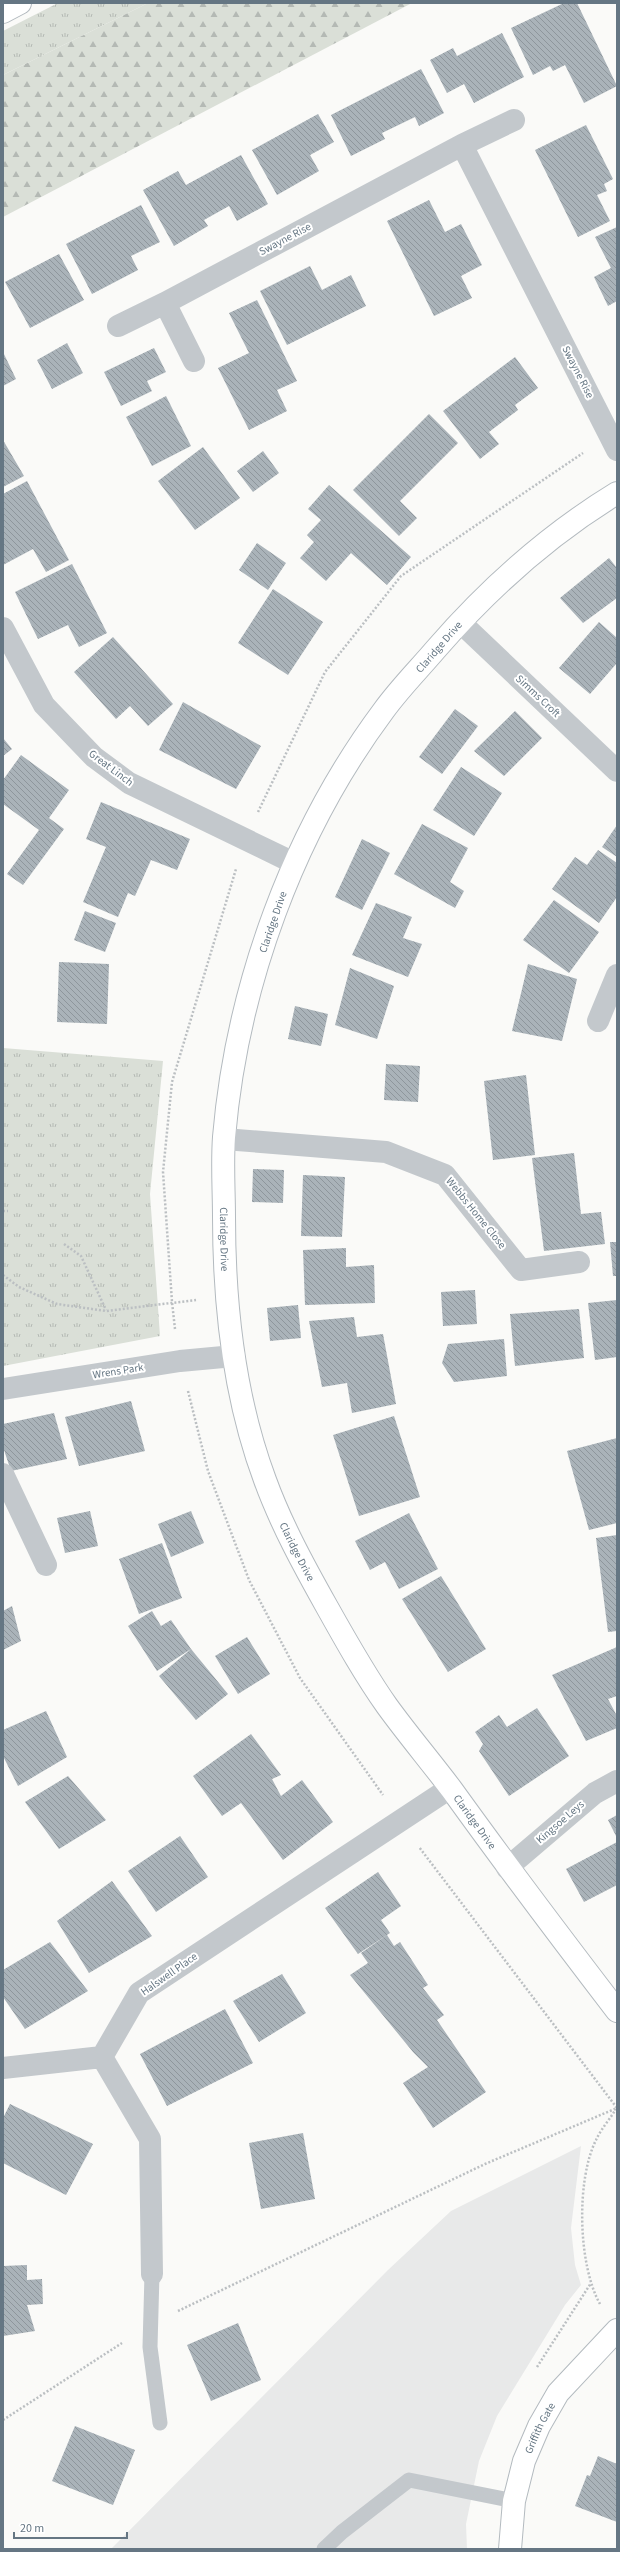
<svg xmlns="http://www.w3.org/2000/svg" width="620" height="2552" font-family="'Source Sans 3',sans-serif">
  <defs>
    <pattern id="grass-tufts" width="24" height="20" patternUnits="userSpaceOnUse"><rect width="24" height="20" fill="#dadfd7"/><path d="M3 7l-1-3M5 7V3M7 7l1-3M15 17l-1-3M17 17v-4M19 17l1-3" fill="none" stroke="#b4b9b4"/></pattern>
    <pattern id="forest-firs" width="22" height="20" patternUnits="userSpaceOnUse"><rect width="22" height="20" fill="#dadfd7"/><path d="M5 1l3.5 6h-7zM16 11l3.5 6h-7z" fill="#b4b9b4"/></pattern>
    <pattern id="building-back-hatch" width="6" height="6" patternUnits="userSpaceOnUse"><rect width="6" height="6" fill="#aab3b9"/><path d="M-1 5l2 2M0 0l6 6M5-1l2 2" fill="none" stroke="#8e969c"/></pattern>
  </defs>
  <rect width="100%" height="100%" fill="#fafaf8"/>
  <path fill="#e8e9e9" d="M581,2146L571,2228L575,2265L581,2285L565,2305L497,2416L479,2461L466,2524L467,2549H111L388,2270L451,2211Z"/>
  <path fill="url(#grass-tufts)" d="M58,3H148L3,75V31Z
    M3,1048L163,1061L150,1194L160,1336L3,1366Z"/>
  <path fill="url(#forest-firs)" d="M148,3H412L3,217V75Z"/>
  <path fill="url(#building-back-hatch)" d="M564,3H577L617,86L584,103L565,65L553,71L550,66L533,75L511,28Z
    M502,33L524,77L474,103L464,84L447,93L430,60L453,48L457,56Z
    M421,69L444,113L419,126L415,117L382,133L385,139L351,156L331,115Z
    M318,114L334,142L310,155L319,171L277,195L252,150Z
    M586,125L613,179L604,184L607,191L597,195L610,221L578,237L535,150Z
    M241,155L268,204L237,221L229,206L204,220L208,226L174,246L143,190L178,171L186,185Z
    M429,200L445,232L461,224L482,265L461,276L472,298L434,316L387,221Z
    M141,205L160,242L131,256L138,270L92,294L66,244Z
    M617,227V301L608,306L594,277L611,268L595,237Z
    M59,254L84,300L30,328L5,282Z
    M310,266L322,290L351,275L366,306L287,345L260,291Z
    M257,300L297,381L277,390L287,411L249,430L218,368L249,353L229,313Z
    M67,343L83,373L52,389L37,360Z
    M154,348L166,372L147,381L152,391L121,406L104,372Z
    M3,352L16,379L3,386Z
    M515,357L538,388L515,405L518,410L489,432L499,444L480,459L443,411Z
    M166,396L191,446L152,466L126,417Z
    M429,414L458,443L400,501L417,518L399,536L353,490Z
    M3,440L24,476L3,487Z
    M203,447L240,498L195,530L158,481Z
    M263,451L279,473L253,492L237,471Z
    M27,481L69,560L46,572L33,549L3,565V494Z
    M329,485L411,557L387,585L351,553L326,581L300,558L314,542L307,535L321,520L308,509Z
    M257,543L286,563L268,590L239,570Z
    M609,558L617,568V598L583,623L560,598Z
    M72,564L107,633L79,647L68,625L38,639L15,592Z
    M273,589L323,622L288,675L238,643Z
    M599,622L617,638V663L590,694L559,668Z
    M113,637L173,704L148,726L130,706L116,719L74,672Z
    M183,702L261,746L236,789L159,750Z
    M455,709L478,726L442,774L419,757Z
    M515,711L542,738L504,776L474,751Z
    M3,738L12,749L3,756Z
    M21,755L69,790L49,818L64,829L23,885L7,874L39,830L3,804V780Z
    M461,767L502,793L474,836L433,810Z
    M101,802L190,839L177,870L151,860L135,896L128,893L118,917L83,902L106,847L86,839Z
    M422,824L468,848L450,882L464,891L455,908L394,874Z
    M617,825V857L602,847Z
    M362,839L390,853L362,910L335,897Z
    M598,850L617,863V897L599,923L552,889L575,857L587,865Z
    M554,900L599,932L569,973L523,940Z
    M376,903L412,917L403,938L422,944L408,977L352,955Z
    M85,911L116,923L105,952L74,940Z
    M59,962L109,964L107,1024L57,1022Z
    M528,964L577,979L562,1041L512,1031Z
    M350,968L394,986L377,1039L335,1025Z
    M295,1006L328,1014L321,1046L288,1039Z
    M386,1064L420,1066L418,1102L384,1100Z
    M526,1075L535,1155L493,1160L484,1081Z
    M574,1153L581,1214L601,1212L605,1244L544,1251L532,1158Z
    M253,1169L284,1170L283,1203L252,1202Z
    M303,1175L345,1177L342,1237L301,1236Z
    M610,1242H617V1276H613Z
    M346,1248V1267L374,1265L375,1303L305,1305L303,1250Z
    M475,1290L477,1324L443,1326L441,1292Z
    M617,1300V1357L595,1360L588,1303Z
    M298,1305L301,1338L270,1341L267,1308Z
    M579,1309L584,1358L515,1366L510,1314Z
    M354,1317L357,1337L383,1334L396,1404L352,1413L347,1383L322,1387L309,1321Z
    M504,1339L507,1376L454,1382L442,1363L448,1344Z
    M131,1401L145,1451L79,1466L65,1417Z
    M54,1413L67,1459L11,1471L3,1447V1424Z
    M394,1416L420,1497L359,1516L333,1435Z
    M617,1438V1523L589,1530L567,1451Z
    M90,1511L98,1546L65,1553L57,1518Z
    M191,1511L204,1543L171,1557L158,1524Z
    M409,1513L438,1569L399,1589L385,1562L370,1570L355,1541Z
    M617,1535V1631L608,1632L596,1538Z
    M162,1543L182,1598L139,1614L119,1559Z
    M441,1576L486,1649L448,1672L402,1599Z
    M12,1606L21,1641L3,1650V1611Z
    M152,1611L161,1626L171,1620L191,1649L228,1694L196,1720L159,1676L191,1649L157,1671L128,1626Z
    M247,1637L270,1674L238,1694L215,1656Z
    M617,1647V1696L608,1699L617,1716V1728L586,1741L552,1675Z
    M537,1708L569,1756L509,1796L479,1751L483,1744L475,1732L499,1715L507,1727Z
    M46,1711L67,1757L18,1786L3,1756V1730Z
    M251,1734L281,1775L272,1779L281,1796L302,1780L333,1822L283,1860L241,1803L222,1816L193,1776Z
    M68,1776L106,1820L59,1849L25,1802Z
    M617,1815V1838L608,1820Z
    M180,1836L208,1877L156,1912L128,1871Z
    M617,1842V1885L584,1902L566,1869Z
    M378,1872L401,1906L381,1920L390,1933L358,1954L325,1908Z
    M112,1881L152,1936L89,1973L57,1921Z
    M387,1935L394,1946L400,1942L428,1985L423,1988L444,2015L437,2020L486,2092L433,2128L403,2083L428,2067L413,2052L350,1975L368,1963L361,1953Z
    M50,1942L88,1991L25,2029L3,1997V1970Z
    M282,1974L306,2013L259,2042L233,2001Z
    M225,2009L253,2063L167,2106L140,2054Z
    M10,2104L93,2144L66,2195L3,2163V2118Z
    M303,2133L315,2199L261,2209L249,2143Z
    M27,2265V2280L42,2279L43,2304L27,2305L35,2331L3,2336V2266Z
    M238,2323L261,2380L211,2401L187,2345Z
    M75,2426L135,2450L113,2505L52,2481Z
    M598,2456L617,2464V2522L575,2506L587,2475L590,2476Z"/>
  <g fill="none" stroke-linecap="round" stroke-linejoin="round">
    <defs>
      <g id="secondary">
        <path d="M3,12L20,3"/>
        <path id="s1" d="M617,493C548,535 489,588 436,649C419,669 400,688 384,710C293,832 237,986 224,1137C222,1164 224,1191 224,1217C224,1305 234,1397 265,1480C281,1524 304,1566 327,1607C346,1641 365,1675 387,1706C408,1735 431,1762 452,1790C506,1865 561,1938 617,2011"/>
        <path id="s2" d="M510,2549L514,2501L524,2461L539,2426L558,2393L617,2330"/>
      </g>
    </defs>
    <use href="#secondary" stroke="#b3babf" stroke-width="24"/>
    <path stroke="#bbbfc2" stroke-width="2.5" stroke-dasharray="2 2" stroke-linecap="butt" d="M258,812L325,672L401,576L583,453
      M3,1211H8
      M64,1244L81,1256L106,1310
      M3,1275L19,1287L57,1304L106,1311L196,1300
      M175,1329L172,1302L163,1172L172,1082L236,869
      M188,1391L208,1471L249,1580L300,1678L383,1795
      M600,2304C578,2265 576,2180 596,2140C601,2129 610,2119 616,2109
      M178,2311L485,2164L617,2108L419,1847
      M537,2367L591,2283
      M3,2420L122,2343"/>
    <path stroke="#c3c8cc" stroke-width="15" d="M152,2274L150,2347L160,2423
      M324,2549L342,2532L409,2480L514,2501"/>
    <path stroke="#c3c8cc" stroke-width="22" d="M462,145L514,120
      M118,326L165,303
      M194,361L165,303L462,145L617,450
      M460,622L617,771
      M3,628L44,705L94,757L129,783L294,863
      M598,1021L617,975
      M224,1139L386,1152L445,1175L521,1270L579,1262
      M3,1389L180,1361L234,1356
      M3,1474L46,1565
      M507,1868L595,1793L617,1781
      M3,2068L102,2057
      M152,2274L150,2139L102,2057L139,1993L450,1788"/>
    <use href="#secondary" stroke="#fff" stroke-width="22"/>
  </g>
  <g text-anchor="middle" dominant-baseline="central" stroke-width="4" stroke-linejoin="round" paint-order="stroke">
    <g font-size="11" fill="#657683" stroke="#fff">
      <text transform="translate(285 239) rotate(-28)">Swayne Rise</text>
      <text transform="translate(578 372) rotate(63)">Swayne Rise</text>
      <text transform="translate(439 647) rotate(-49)">Claridge Drive</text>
      <text transform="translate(538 696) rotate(43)">Simms Croft</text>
      <text transform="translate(111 768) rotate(37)">Great Linch</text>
      <text transform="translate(273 922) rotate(-71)">Claridge Drive</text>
      <text transform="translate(476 1213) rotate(51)">Webbs Home Close</text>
      <text stroke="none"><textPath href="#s1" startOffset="884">Claridge Drive</textPath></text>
      <text transform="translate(118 1371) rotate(-9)">Wrens Park</text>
      <text stroke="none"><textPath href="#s1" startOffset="1208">Claridge Drive</textPath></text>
      <text stroke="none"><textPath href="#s1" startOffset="1532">Claridge Drive</textPath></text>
      <text transform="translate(560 1822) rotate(-41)">Kingsoe Leys</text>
      <text transform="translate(169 1974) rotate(-35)">Halswell Place</text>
      <text stroke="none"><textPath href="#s2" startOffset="126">Griffith Gate</textPath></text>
    </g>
  </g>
  <rect width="620" height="2552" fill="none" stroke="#657683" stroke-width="8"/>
  <path d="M14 2532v6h113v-6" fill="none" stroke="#657683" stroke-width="2"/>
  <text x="20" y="2532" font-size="12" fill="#657683" stroke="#ffffff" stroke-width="3" paint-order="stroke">20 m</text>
</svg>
